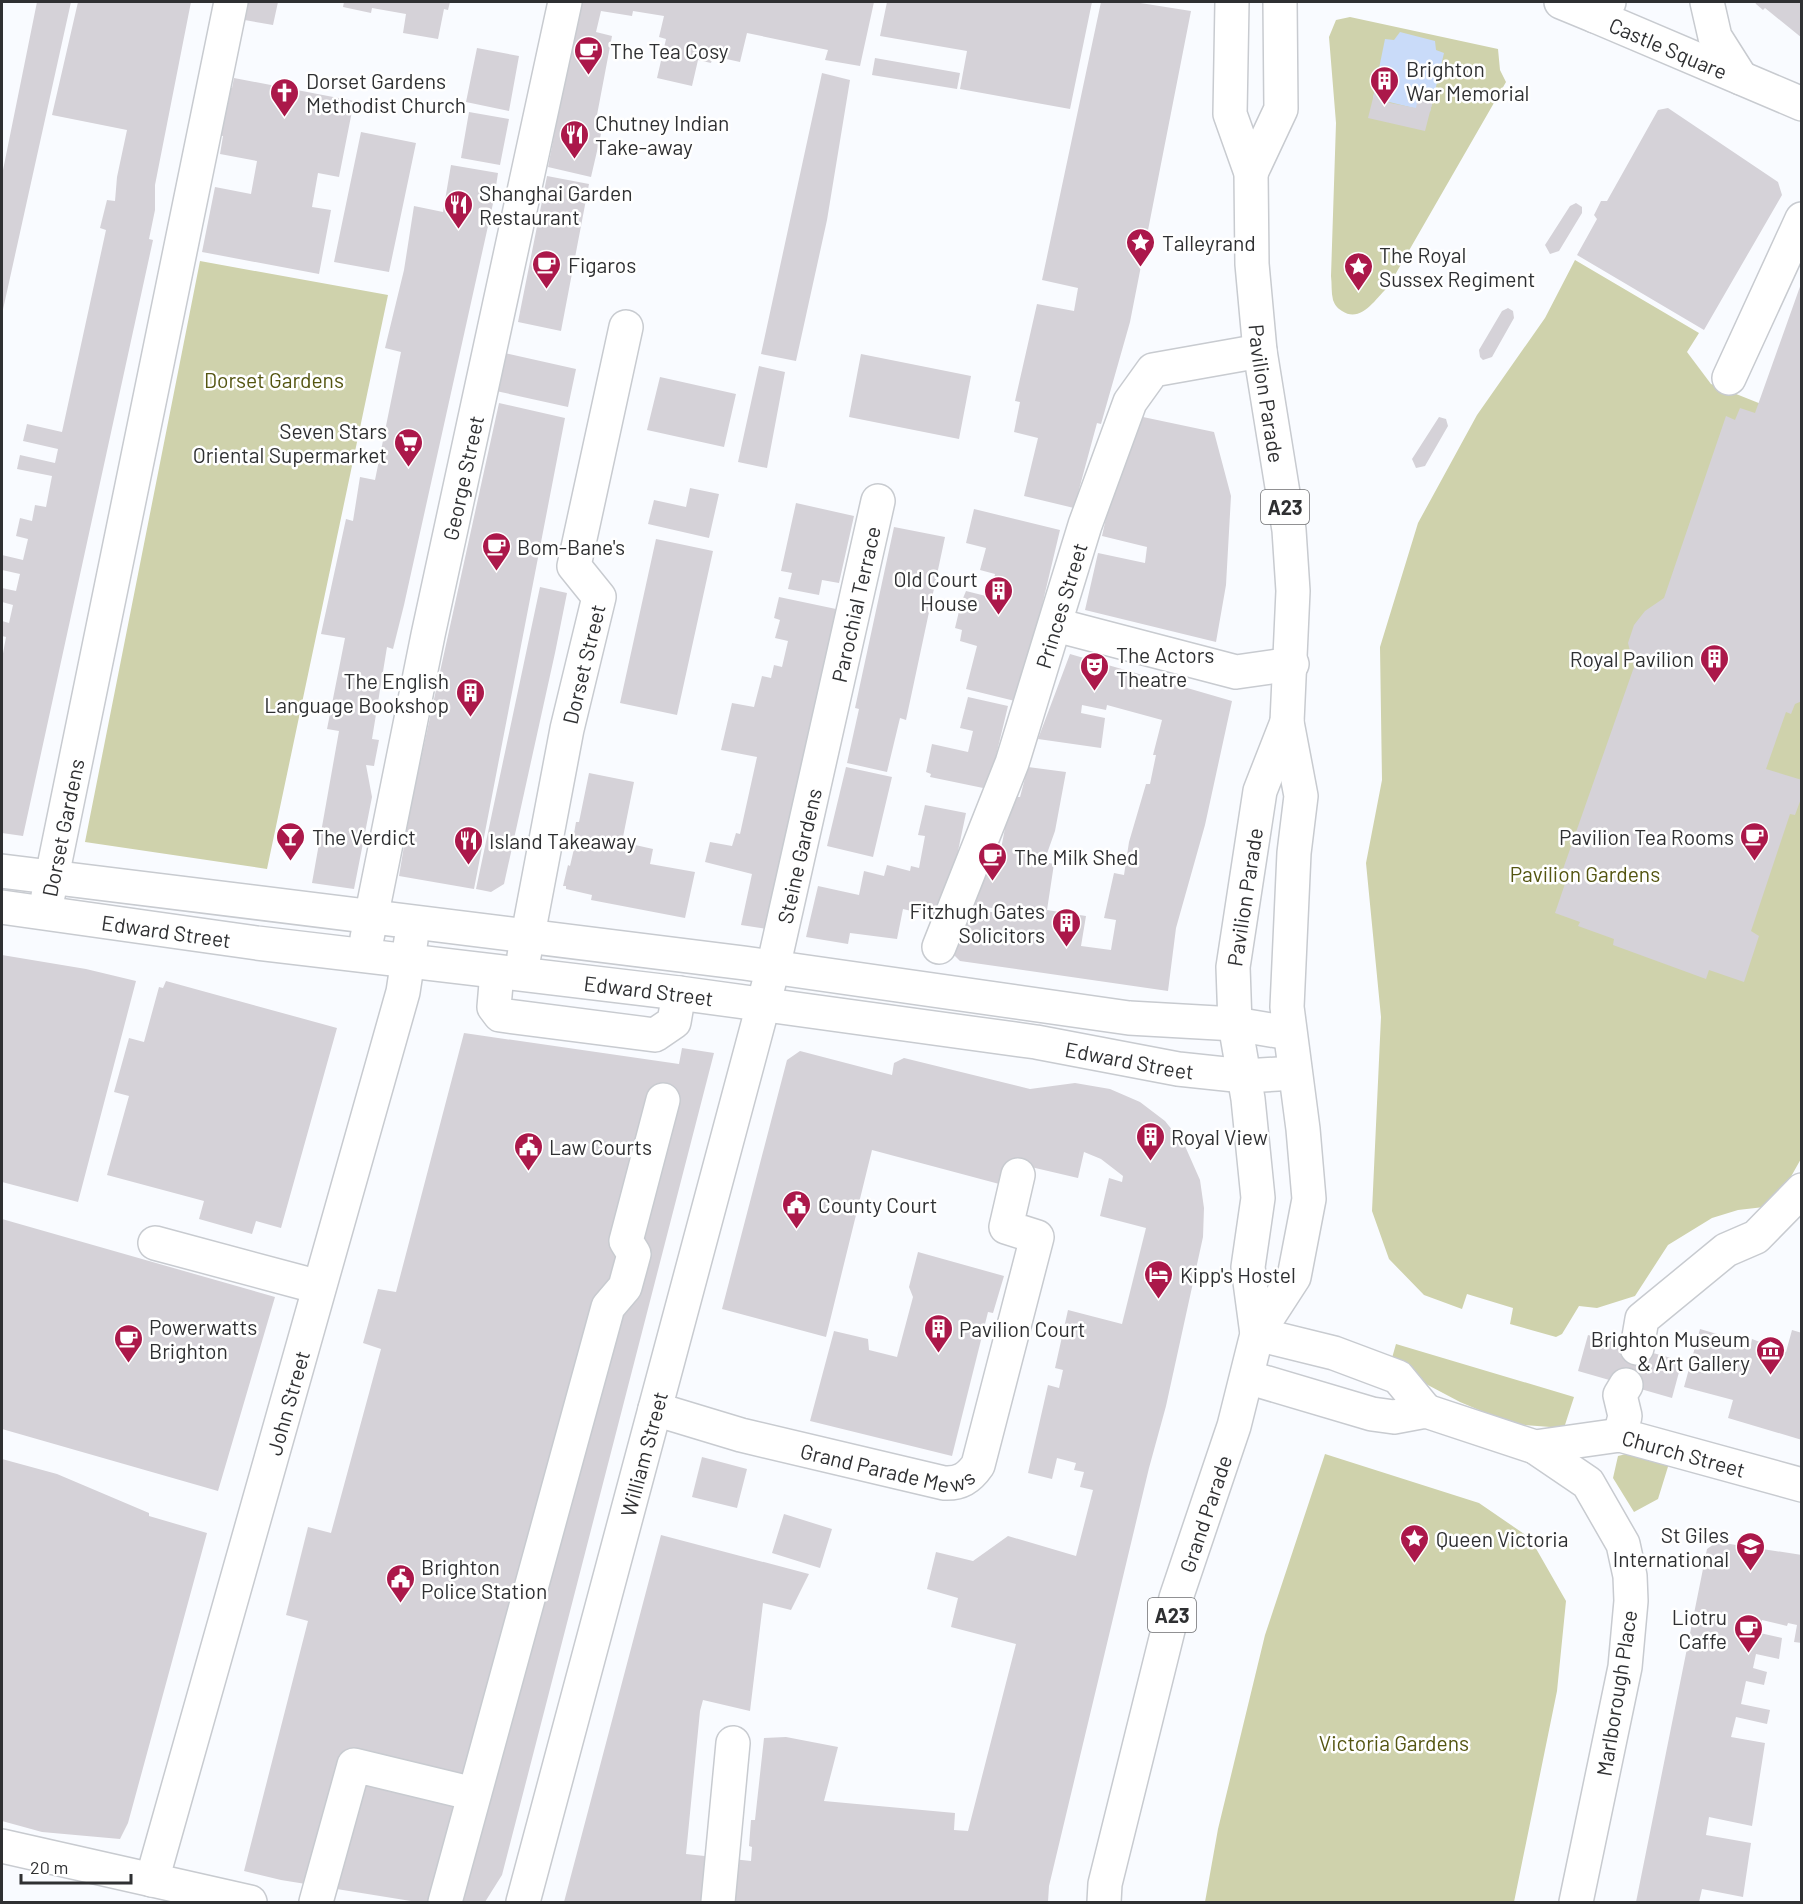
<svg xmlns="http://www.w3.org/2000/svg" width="1803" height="1904" font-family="Barlow,sans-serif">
  <rect width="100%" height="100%" fill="#f9fbff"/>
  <path fill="#cfd2ac" d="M1350,17L1498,49L1500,70L1506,82L1388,287C1376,298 1361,324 1342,311C1337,308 1335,305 1333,300C1331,292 1332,284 1331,276L1336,123L1329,37L1336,20Z
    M1575,260L1699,333L1687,352L1711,384L1801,420L1802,1157L1779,1198L1764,1207L1738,1210L1712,1218L1668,1245L1635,1296L1597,1308L1579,1306L1562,1334L1556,1337L1510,1324L1513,1308L1467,1294L1462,1309L1424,1295L1389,1259L1372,1211L1381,1017L1366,863L1382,780L1380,647L1418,523L1477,415L1545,318Z
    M200,261L388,295L267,869L85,842Z
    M1396,1344L1574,1397L1564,1428L1512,1424L1460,1402L1390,1365Z
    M1642,1450L1671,1457L1658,1499L1634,1512L1613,1478L1618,1456Z
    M1325,1454L1479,1503L1530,1538L1566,1601L1557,1691L1514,1902H1205L1218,1829L1265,1635Z"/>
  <path fill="#c9dbf9" d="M1400,32L1435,41L1436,50L1444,53L1430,112L1373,98L1385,39L1394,40Z"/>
  <path fill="#d5d2d8" d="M37,2H71L2,314V175Z
    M78,2H191L155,185V210L149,239L153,240L23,836L2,833V659L6,637L2,636V621L9,623L13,605L2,602V588L16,591L20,574L2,570V555L23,560L28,539L16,536L20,518L32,521L35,505L46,507L52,476L17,469L20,455L55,463L58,449L23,441L27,424L62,432L106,230L100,228L107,200L115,201L117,177L127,130L52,115Z
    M237,2H278L273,25L233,18Z
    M344,2H450L448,10L444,9L438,39L403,33L406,14L372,8L371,13L343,7Z
    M580,2H874L860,66L825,60L828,50L747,33L740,62L713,56L711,63L698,60L692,86L657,78L666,39L659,37L664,16L633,11L632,16L601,11L596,32L612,36L597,115L601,134L591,177L548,167Z
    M887,2H1092L1070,109L960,89L967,51L880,36Z
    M1101,2H1134L1191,11L1130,322L1101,424L1097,423L1074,508L1024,496L1038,438L1014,432L1020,402L1015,401L1037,304L1074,311L1078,288L1042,280Z
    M1755,2H1802V38L1765,8L1763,10L1756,4Z
    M477,48L519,56L509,111L466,102Z
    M875,58L960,73L957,89L872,75Z
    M822,73L850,80L827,220L796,361L761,354Z
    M234,78L354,101L339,177L318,173L312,207L331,210L319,274L202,252L215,187L251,194L257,161L220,154L223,136L215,135L225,87L232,88Z
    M1377,82L1390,85L1387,101L1390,103L1416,108L1419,92L1434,96L1425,131L1368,118Z
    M1668,108L1778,182L1782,195L1704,330L1577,255L1597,219L1594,215L1601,201H1607L1658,110Z
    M469,112L509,119L500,165L461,158Z
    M361,132L416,143L389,272L334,262Z
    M451,165L498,173L494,199L404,605L393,649L387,647L372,739L379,740L374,766L366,765L372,797L354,889L312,883L339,731L327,729L345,638L321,634L346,519L353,521L360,477L375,480L401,352L385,348L404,270L414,206L443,212Z
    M547,176L589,184L561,331L518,322Z
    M1576,203L1582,207V213L1559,251L1550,254L1545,245L1570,206Z
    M1802,281V701L1795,704L1791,714L1786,712L1766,769L1802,780V796L1795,815L1790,814L1751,931L1759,936L1744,982L1709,970L1706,979L1613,945L1614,939L1578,926L1580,922L1555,913L1568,875L1562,872L1634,667L1628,643L1634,625L1645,611L1664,598L1726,416L1735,420L1740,408L1755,413Z
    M1508,308L1513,311L1514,318L1492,357L1483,360L1480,357L1479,350L1502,311Z
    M505,353L576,369L568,407L496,391Z
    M861,354L971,376L959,439L849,417Z
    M759,366L785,372L767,468L738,462Z
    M660,377L736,394L724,447L647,430Z
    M499,403L565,418L474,889L399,876L411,804Z
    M1143,417L1214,432L1231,496L1226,585L1216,642L1085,610L1098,553L1145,563L1147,547L1102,536L1117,468L1135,424Z
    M1439,417L1446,419L1448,426L1425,466L1416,468L1412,459Z
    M690,488L719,494L709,538L648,524L654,500L686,507Z
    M796,503L854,516L839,583L822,580L819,595L788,589L792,573L781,571Z
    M974,509L1060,530L1019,702L966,689L977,646L960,641L962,630L955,628L961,603L966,591L990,597L995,574L980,570L986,548L966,543Z
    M894,527L945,537L906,720L900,718L887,772L847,763L859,709L855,708Z
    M656,539L713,551L677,715L620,703Z
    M540,587L567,593L555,653L504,884L491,892L476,889Z
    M779,597L836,609L767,929L741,925L752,874L705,862L710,842L732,846L736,833L740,834L757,757L721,750L732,703L754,707L762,676L771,678L774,665L782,667L788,641L775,638L780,620L774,618Z
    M1070,654L1232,701L1205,825L1176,928L1168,991L960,961L951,952L969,909L1006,914V910L971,905L993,853L1000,854L1006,823L1017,797H1020L1028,767L1066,772L1055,831L1044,862L1054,864L1047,910L1086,916L1081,946L1111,950L1116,920L1104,918L1114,873L1124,875L1129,842L1146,784H1150L1156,755H1153L1162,720L1107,705L1106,710L1082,705L1081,713L1105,718L1101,748L1038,739Z
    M968,697L1008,706L988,789L930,777L931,774L926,772L932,744L968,752L973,731L960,728Z
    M846,767L892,777L873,857L827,846Z
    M589,773L634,782L622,842L653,849L650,864L695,872L685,918L591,900L592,895L566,889V886H563L568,865L570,866L576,840L573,839L576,822H579Z
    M925,805L966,813L953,875L936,917L903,909L897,939L850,933L848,944L806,937L818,886L859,895L864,871L884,876L887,865L910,871L911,866L919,868L925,836L918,835Z
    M2,955L86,969L136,981L78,1202L2,1182Z
    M166,981L337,1028L281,1228L256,1221L252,1234L199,1219L204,1201L107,1175L129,1096L114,1092L129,1038L144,1042L159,987L163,988Z
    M464,1033L679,1064L682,1048L714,1053L502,1875L485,1902H417L281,1880L244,1871L308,1621L286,1615L308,1527L331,1533L381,1349L363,1343L378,1289L396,1292Z
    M800,1051L892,1075L894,1063L904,1058L1030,1089L1075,1083L1110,1089L1140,1102L1165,1121L1185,1146L1200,1180L1204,1208L1203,1237L1166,1406L1149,1468L1049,1886L1048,1902H564L661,1535L809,1574L791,1610L763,1603L750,1711L703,1700L700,1711L686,1854L751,1861L752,1847L749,1846L751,1820H755L764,1738L786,1737L838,1747L824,1801L955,1813L954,1830L968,1831L1016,1644L951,1627L958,1598L927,1589L936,1552L973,1561L1008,1536L1076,1556L1093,1490L1080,1487L1084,1472L1074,1470L1076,1463L1057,1458L1052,1479L1028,1473L1048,1385L1059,1388L1063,1370L1055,1368L1068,1310L1122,1324L1146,1228L1100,1216L1109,1178L1122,1182L1123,1176L1101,1159L1084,1152L1078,1178L1009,1162L1003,1185L872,1150L826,1337L722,1309L787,1060Z
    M2,1219L275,1297L218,1491L2,1429Z
    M918,1252L1004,1276L993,1313L988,1312L952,1456L810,1421L834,1331L868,1339L869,1350L897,1357L913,1297L909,1287Z
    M1700,1329L1751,1344L1752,1339L1786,1352L1792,1330L1802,1333V1440L1728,1418L1733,1400L1684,1387Z
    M1588,1335L1682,1361L1672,1398L1578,1371Z
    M702,1457L747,1469L737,1508L692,1497Z
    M2,1459L57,1474L149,1513V1516L207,1533L128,1823L120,1839L42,1832L2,1821Z
    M784,1514L832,1529L820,1568L772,1553Z
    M1717,1542L1802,1555V1643L1794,1642L1797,1625L1788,1623L1787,1626L1762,1620L1760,1633L1782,1638L1779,1659L1756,1654L1753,1668L1767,1672L1764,1685L1746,1681L1741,1704L1770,1710L1767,1724L1736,1717L1731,1737L1765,1743L1752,1826L1709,1817L1706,1835L1751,1843L1743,1897L1702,1889L1699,1902H1636L1707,1549Z"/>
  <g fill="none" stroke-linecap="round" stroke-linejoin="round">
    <defs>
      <g id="minor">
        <path id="s1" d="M1595,16L1802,104"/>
        <path d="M1729,378L1802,219"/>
        <path d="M1056,625L1236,672L1292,664"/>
        <path d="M2,871L744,963L1129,1018L1235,1024L1289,1033"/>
        <path id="s2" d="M48,896L231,2"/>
        <path id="s3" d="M2,907L257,943L679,993L1036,1042L1178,1069L1244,1076L1295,1073"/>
        <path id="s4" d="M367,938L428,635L565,2"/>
        <path id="s5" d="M939,947L1012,763L1085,525L1130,402L1153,370L1260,351"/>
        <path id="s6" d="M524,956L567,729L599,597L574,566L626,327"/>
        <path d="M497,972L494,1007L500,1015L655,1035L674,1022L679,993"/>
        <path d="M155,1243L319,1287"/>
        <path d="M1257,1334L1334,1353L1398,1377L1426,1411"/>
        <path d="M1637,1348L1642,1319L1726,1250L1756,1237L1802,1190"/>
        <path id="s7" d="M1247,1377L1372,1414L1394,1417L1426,1411L1535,1447L1620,1435L1802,1485"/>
        <path id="s8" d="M655,1409L741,1435L944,1483C960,1484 969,1478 978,1465L1037,1237L1006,1227L1018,1175"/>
        <path d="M1620,1435L1625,1416L1620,1395L1626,1385"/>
        <path d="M1535,1447L1588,1483L1623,1544L1630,1576L1631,1601L1625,1667L1576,1902"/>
        <path d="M2,1846L250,1902"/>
        <path id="s9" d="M152,1880L403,992L411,940"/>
        <path d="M316,1902L354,1765L474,1794"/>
        <path d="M445,1902L608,1307L625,1287L634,1254L626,1241L663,1100"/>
        <path id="s10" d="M523,1902L773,968L878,501"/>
        <path d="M718,1902L733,1743"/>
      </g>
      <path id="major" d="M1561,2L1595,16L1609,2
        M1707,2L1715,37L1741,78"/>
      <g id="highway">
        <path id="s11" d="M1232,2L1230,114L1251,173L1252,264L1260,351L1289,530L1293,591L1287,722L1301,796L1294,853L1287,1007L1303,1129L1309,1199L1294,1277L1257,1334"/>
        <path d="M1251,173L1281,109L1280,2"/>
        <path id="s12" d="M1104,1902L1105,1884L1176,1598L1234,1426L1257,1334L1248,1267L1258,1198L1248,1099L1235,1024L1233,967L1260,791L1287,722"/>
      </g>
    </defs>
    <use href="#minor" stroke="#c8cbd0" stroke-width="36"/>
    <use href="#major" stroke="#c8cbd0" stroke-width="36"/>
    <use href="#highway" stroke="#c8cbd0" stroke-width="36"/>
    <use href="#minor" stroke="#fff" stroke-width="33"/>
    <use href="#major" stroke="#fff" stroke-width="33"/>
    <use href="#highway" stroke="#fff" stroke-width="33"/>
  </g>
  <defs>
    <symbol id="cafe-pin" viewBox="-11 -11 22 30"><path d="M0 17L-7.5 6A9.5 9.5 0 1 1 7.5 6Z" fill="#ab184a" stroke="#fff"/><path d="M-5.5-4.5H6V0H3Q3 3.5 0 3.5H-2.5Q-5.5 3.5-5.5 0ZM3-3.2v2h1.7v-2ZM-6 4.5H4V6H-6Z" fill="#fff"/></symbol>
    <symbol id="building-pin" viewBox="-11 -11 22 30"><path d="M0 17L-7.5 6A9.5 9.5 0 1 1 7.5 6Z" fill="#ab184a" stroke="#fff"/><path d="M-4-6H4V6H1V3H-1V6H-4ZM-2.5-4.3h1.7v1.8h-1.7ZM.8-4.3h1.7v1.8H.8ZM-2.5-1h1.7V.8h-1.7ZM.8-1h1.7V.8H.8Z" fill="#fff"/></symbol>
    <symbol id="church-pin" viewBox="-11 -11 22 30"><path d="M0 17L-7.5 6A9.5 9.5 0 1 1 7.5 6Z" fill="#ab184a" stroke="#fff"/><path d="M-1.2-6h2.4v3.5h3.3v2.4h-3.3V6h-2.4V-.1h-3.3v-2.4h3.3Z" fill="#fff"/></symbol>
    <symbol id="restaurant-pin" viewBox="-11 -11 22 30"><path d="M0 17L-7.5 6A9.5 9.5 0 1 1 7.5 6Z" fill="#ab184a" stroke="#fff"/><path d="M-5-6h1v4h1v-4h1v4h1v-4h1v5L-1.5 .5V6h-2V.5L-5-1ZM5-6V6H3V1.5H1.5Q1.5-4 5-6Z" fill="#fff"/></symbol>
    <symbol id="sight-pin" viewBox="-11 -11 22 30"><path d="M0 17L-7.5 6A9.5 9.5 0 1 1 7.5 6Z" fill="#ab184a" stroke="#fff"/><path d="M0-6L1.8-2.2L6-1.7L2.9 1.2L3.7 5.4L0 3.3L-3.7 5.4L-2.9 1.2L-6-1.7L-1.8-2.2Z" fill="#fff"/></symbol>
    <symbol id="supermarket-pin" viewBox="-11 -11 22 30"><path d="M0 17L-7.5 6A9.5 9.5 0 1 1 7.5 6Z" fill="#ab184a" stroke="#fff"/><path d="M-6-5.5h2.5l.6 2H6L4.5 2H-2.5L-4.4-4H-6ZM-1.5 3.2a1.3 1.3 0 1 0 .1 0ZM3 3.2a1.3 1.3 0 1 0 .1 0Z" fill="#fff"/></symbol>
    <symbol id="theatre-pin" viewBox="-11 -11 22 30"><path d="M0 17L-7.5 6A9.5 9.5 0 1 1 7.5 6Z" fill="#ab184a" stroke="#fff"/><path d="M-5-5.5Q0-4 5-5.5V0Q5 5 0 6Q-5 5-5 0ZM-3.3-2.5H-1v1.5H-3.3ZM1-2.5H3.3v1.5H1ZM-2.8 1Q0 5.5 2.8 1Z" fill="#fff"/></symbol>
    <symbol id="bar-pin" viewBox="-11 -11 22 30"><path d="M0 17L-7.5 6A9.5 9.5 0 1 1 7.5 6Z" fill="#ab184a" stroke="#fff"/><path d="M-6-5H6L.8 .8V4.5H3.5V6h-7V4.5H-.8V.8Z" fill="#fff"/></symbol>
    <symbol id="civic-pin" viewBox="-11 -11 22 30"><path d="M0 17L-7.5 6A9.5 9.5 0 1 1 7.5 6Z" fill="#ab184a" stroke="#fff"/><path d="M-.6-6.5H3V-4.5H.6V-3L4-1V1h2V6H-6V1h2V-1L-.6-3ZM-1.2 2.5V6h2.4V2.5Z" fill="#fff"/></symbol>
    <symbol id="hotel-pin" viewBox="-11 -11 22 30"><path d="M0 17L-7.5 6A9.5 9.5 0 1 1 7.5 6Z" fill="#ab184a" stroke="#fff"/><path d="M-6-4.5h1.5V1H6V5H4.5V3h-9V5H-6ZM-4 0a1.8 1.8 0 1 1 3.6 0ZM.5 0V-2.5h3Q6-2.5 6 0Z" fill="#fff"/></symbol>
    <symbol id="museum-pin" viewBox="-11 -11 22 30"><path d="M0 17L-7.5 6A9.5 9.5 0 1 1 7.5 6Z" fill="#ab184a" stroke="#fff"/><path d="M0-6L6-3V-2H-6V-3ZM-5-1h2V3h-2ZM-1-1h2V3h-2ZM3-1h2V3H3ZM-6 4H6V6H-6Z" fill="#fff"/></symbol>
    <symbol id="university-pin" viewBox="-11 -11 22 30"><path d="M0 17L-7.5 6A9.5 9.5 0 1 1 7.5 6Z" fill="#ab184a" stroke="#fff"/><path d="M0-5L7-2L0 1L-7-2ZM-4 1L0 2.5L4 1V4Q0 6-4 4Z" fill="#fff"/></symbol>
  </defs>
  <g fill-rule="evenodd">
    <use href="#cafe-pin" x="572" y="34" width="33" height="45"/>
    <use href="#building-pin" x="1368" y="64" width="33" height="45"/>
    <use href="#church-pin" x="268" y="76" width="33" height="45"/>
    <use href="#restaurant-pin" x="558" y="118" width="33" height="45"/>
    <use href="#restaurant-pin" x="442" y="188" width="33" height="45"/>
    <use href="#sight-pin" x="1124" y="226" width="33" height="45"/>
    <use href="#cafe-pin" x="530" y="248" width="33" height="45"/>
    <use href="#sight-pin" x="1342" y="250" width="33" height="45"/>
    <use href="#supermarket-pin" x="392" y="426" width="33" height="45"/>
    <use href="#cafe-pin" x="480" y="530" width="33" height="45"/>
    <use href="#building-pin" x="982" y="574" width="33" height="45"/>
    <use href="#building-pin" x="1698" y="642" width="33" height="45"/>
    <use href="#theatre-pin" x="1078" y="650" width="33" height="45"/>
    <use href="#building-pin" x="454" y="676" width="33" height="45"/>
    <use href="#bar-pin" x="274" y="820" width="33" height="45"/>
    <use href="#cafe-pin" x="1738" y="820" width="33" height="45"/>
    <use href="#restaurant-pin" x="452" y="824" width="33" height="45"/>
    <use href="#cafe-pin" x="976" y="840" width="33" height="45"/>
    <use href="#building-pin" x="1050" y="906" width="33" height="45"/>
    <use href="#building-pin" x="1134" y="1120" width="33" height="45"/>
    <use href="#civic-pin" x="512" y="1130" width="33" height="45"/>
    <use href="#civic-pin" x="780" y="1188" width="33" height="45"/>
    <use href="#hotel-pin" x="1142" y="1258" width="33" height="45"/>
    <use href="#building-pin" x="922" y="1312" width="33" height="45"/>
    <use href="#cafe-pin" x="112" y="1322" width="33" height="45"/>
    <use href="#museum-pin" x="1754" y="1334" width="33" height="45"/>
    <use href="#sight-pin" x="1398" y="1522" width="33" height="45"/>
    <use href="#university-pin" x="1734" y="1530" width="33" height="45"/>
    <use href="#civic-pin" x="384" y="1562" width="33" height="45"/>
    <use href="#cafe-pin" x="1732" y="1612" width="33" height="45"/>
  </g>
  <g text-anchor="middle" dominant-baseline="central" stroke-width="5" stroke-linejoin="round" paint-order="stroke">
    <g fill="#fff" stroke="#6d6e70" stroke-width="1.5">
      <rect x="1261" y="490" width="48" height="34" rx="4.5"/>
      <rect x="1148" y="1598" width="48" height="34" rx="4.5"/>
    </g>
    <g font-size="20" font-weight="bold" fill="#2f3032">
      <text x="1285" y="507">A23</text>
      <text x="1172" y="1615">A23</text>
    </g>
    <g font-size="21" fill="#2f3032" stroke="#fff">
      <text stroke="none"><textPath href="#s1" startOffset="80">Castle Square</textPath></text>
      <text stroke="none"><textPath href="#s11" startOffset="396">Pavilion Parade</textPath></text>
      <text stroke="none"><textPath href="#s4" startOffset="470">George Street</textPath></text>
      <text stroke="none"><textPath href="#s10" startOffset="1340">Parochial Terrace</textPath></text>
      <text stroke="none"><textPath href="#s5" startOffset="363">Princes Street</textPath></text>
      <text stroke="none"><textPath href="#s6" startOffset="298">Dorset Street</textPath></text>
      <text stroke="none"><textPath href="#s2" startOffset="70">Dorset Gardens</textPath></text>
      <text stroke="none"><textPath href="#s10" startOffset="1082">Steine Gardens</textPath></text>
      <text stroke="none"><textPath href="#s12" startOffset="1030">Pavilion Parade</textPath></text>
      <text stroke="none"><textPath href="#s3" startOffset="166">Edward Street</textPath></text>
      <text stroke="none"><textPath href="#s3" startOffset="652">Edward Street</textPath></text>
      <text stroke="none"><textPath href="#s3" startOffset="1138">Edward Street</textPath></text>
      <text stroke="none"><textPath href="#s9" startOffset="496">John Street</textPath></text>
      <text stroke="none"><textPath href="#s10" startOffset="464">William Street</textPath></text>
      <text stroke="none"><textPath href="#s7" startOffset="452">Church Street</textPath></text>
      <text stroke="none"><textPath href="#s8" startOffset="240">Grand Parade Mews</textPath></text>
      <text stroke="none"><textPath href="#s12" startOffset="402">Grand Parade</textPath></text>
      <text transform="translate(1616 1693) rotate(-81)">Marlborough Place</text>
    </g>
    <g font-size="21" fill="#2f3032" stroke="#fff" text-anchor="start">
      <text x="610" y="50">The Tea Cosy</text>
      <text x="1406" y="68">Brighton<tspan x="1406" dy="24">War Memorial</tspan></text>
      <text x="306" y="80">Dorset Gardens<tspan x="306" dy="24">Methodist Church</tspan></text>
      <text x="595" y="122">Chutney Indian<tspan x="595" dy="24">Take-away</tspan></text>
      <text x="479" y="192">Shanghai Garden<tspan x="479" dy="24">Restaurant</tspan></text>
      <text x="1162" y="242">Talleyrand</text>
      <text x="1379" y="254">The Royal<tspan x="1379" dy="24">Sussex Regiment</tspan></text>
      <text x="568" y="264">Figaros</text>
      <text x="387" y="430" text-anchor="end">Seven Stars<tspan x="387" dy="24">Oriental Supermarket</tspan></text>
      <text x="517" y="546">Bom-Bane's</text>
      <text x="978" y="578" text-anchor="end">Old Court<tspan x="978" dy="24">House</tspan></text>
      <text x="1116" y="654">The Actors<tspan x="1116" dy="24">Theatre</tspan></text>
      <text x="1694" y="658" text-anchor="end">Royal Pavilion</text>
      <text x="449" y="680" text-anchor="end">The English<tspan x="449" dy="24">Language Bookshop</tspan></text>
      <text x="312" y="836">The Verdict</text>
      <text x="1734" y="836" text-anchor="end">Pavilion Tea Rooms</text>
      <text x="489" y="840">Island Takeaway</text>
      <text x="1014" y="856">The Milk Shed</text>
      <text x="1045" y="910" text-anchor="end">Fitzhugh Gates<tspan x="1045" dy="24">Solicitors</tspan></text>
      <text x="1171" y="1136">Royal View</text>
      <text x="549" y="1146">Law Courts</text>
      <text x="818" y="1204">County Court</text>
      <text x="1180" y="1274">Kipp's Hostel</text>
      <text x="149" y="1326">Powerwatts<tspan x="149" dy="24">Brighton</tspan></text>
      <text x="959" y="1328">Pavilion Court</text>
      <text x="1750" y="1338" text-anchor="end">Brighton Museum<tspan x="1750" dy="24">&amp; Art Gallery</tspan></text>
      <text x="1729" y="1534" text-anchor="end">St Giles<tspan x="1729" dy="24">International</tspan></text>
      <text x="1436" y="1538">Queen Victoria</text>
      <text x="421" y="1566">Brighton<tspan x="421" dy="24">Police Station</tspan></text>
      <text x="1727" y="1616" text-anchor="end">Liotru<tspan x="1727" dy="24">Caffe</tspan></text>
    </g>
    <g font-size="21" fill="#545511" stroke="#fff">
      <text x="274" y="379">Dorset Gardens</text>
      <text x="1585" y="873">Pavilion Gardens</text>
      <text x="1394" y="1742">Victoria Gardens</text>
    </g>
  </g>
  <rect width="1803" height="1904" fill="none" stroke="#2f3032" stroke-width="6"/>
  <path d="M21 1874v9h110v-9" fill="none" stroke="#2f3032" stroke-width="3"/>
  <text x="30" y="1874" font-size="18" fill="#2f3032" stroke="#ffffff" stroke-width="4.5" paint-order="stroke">20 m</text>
</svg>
